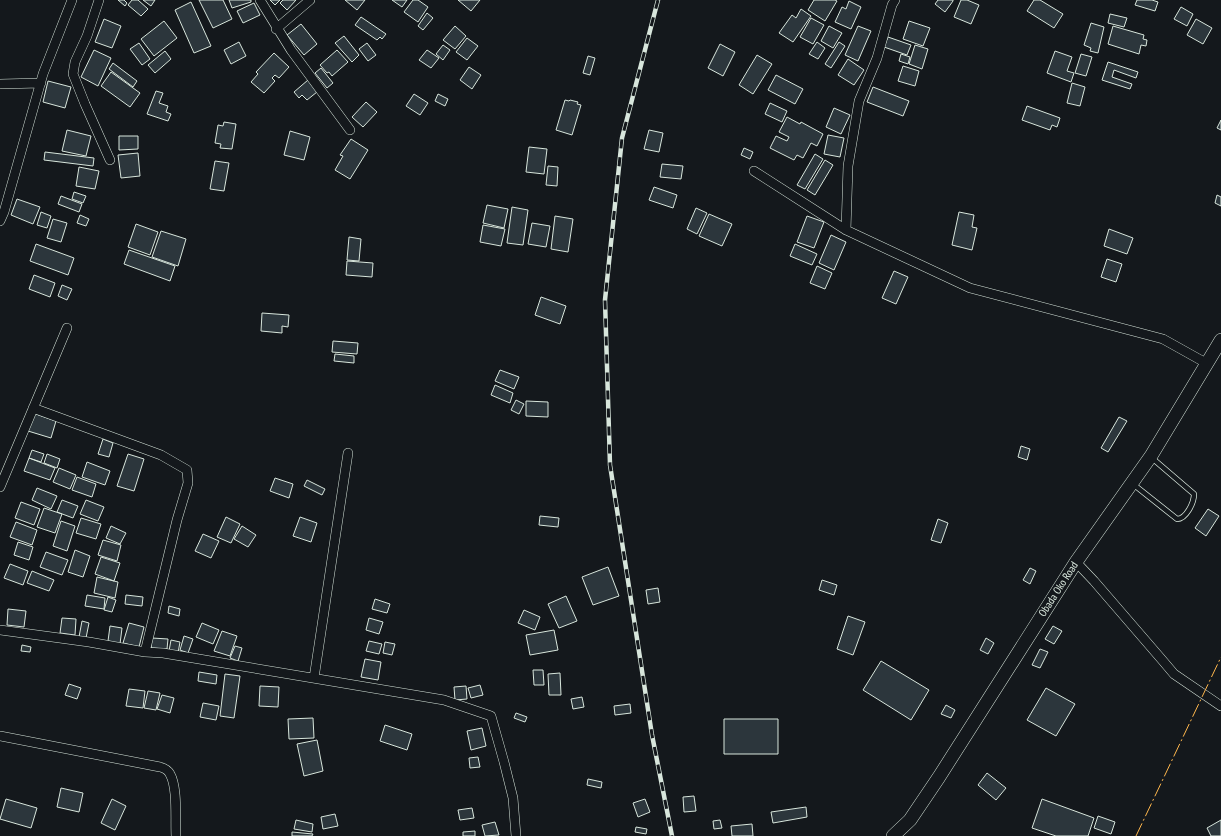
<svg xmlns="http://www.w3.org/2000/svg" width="1221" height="836" font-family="'PT Sans Narrow',sans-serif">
  <rect width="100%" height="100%" fill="#14181c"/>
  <path fill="#2c363c" stroke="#d8e6dc" d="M118,0H124L127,3L125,6Z
    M132,0H138L148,9L141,16L128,5Z
    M143,0H155L151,6Z
    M199,0H223L232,19L213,28Z
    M229,0H251V2L232,8Z
    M270,0H280L275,5Z
    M283,0H296L287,10L280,3Z
    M345,0H365L357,10Z
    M392,0H407L402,7Z
    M413,0H418L428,7L418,22L404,12Z
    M458,0H480L471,11Z
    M814,0H835L837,1L825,21L808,10Z
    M938,0H953V1L945,12L935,4Z
    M961,0H967L979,5L971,24L954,17Z
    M1034,0H1040L1063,14L1054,28L1027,11Z
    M1137,0H1152L1158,2L1155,11L1135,5Z
    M849,1L861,7L851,29L835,22L842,7L846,9Z
    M191,2L211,46L194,53L175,10Z
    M254,3L260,15L243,23L237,11Z
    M1181,7L1193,14L1187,26L1174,19Z
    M801,9L811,16L793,42L779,33L792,15L796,18Z
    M427,13L433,18L423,30L418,26Z
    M1110,14L1127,18L1124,27L1108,23Z
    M361,17L386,34L382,39L380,37L377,40L355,25Z
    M811,18L824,25L813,44L800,37Z
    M104,19L121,26L112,48L95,42Z
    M1196,19L1212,28L1203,44L1187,35Z
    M164,21L177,38L154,56L141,39Z
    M909,21L930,28L923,46L903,39Z
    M1091,23L1104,27L1098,53L1090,51L1091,48L1084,45Z
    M301,24L317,44L304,55L287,35Z
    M455,26L466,36L455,49L443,40Z
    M829,26L842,33L833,48L821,41Z
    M858,26L871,31L858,61L845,55Z
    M1113,26L1144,35L1143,39L1147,40L1146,46L1141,45L1139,54L1108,44Z
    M344,36L359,55L352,62L335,43Z
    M888,37L911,45L907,55L884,47Z
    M467,38L478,46L467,60L456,52Z
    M239,42L246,56L231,64L224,50Z
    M817,42L825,48L818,59L809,54Z
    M839,42L845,46L831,68L825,64Z
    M139,43L150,59L142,65L130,49Z
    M367,43L376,55L368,61L359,49Z
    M720,44L735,52L723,76L708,68Z
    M443,45L450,50L443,60L436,54Z
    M915,45L928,49L922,69L909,64Z
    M94,50L111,58L98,86L81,77Z
    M337,50L348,62L332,76L329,72L327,73L320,65Z
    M427,50L439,58L431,68L419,60Z
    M165,51L171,59L155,73L148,65Z
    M1055,51L1072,57L1067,71L1074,73L1071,82L1047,73Z
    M274,53L289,67L279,78L275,75L272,78L275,81L264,93L251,82L258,74L256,72Z
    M901,54L910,57L908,64L899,61Z
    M1081,54L1092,57L1086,76L1075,73Z
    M757,55L772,64L753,94L739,85Z
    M588,56L595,58L590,75L583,73Z
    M848,59L864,70L854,85L838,75Z
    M1108,62L1138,72L1136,78L1114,70L1112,77L1132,84L1130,89L1102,80Z
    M113,63L137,81L133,87L109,69Z
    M903,66L919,71L915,86L898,81Z
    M469,67L481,75L472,89L460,80Z
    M321,68L333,83L327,88L315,73Z
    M111,72L140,93L130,107L101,86Z
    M776,75L803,89L795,104L768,90Z
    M308,80L317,92L307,100L302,95L299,98L294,92Z
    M48,81L71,87L65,108L43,102Z
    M1072,83L1085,87L1080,106L1067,103Z
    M873,87L909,101L903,116L867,102Z
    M156,91L163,93L159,103L168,106L166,112L171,114L168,121L147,114Z
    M414,94L428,103L420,115L406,106Z
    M438,94L448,99L445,106L435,101Z
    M565,100L569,101L570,100L578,102L577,104L581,105L572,135L556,130Z
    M366,102L377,112L363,127L352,117Z
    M770,103L787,111L782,122L765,114Z
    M1027,106L1060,118L1057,127L1052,125L1050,130L1022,120Z
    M834,108L850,115L841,134L826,127Z
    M787,117L800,124L801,122L823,134L817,146L811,143L803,158L797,155L794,160L770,148L776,136L787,141L789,137L779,132Z
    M1221,120V130L1217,128Z
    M224,122L236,124L232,149L220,148L221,144L215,143L218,125L223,126Z
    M67,130L91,136L86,156L62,151Z
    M649,130L663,133L659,152L644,149Z
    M290,131L310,137L304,160L284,155Z
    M828,135L844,138L840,157L824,154Z
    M119,136H138V149L119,150Z
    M351,139L368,150L350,179L335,170L343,156L340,155Z
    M529,147L547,149L544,174L526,172Z
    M744,148L753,152L750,159L741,155Z
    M45,152L94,158L93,166L44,160Z
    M138,153L140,176L121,178L118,155Z
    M815,154L823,159L805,189L797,185Z
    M825,160L833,165L815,195L807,190Z
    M215,161L229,163L224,191L210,189Z
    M662,164L683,166L681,179L660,177Z
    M548,166L558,167L557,186L546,185Z
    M79,167L99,171L95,189L76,186Z
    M654,187L677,195L673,208L649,200Z
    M74,192L86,196L83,203L72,199Z
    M1217,195L1221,197V206L1215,203Z
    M61,196L82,204L79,212L58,204Z
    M17,199L40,207L33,224L11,215Z
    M487,205L508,209L504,228L483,223Z
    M512,207L528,210L523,245L507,243Z
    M696,208L707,213L697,234L687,229Z
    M41,212L51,216L47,228L37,225Z
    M959,212L974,215L972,227L977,228L972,250L952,245Z
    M709,214L732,224L722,246L699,236Z
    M80,215L89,219L86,226L77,223Z
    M555,216L573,219L568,252L551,249Z
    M807,216L824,222L814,248L797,242Z
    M53,219L67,223L61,242L47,238Z
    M532,223L550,226L546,247L528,244Z
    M136,224L158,232L150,255L128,247Z
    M483,225L505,229L501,246L480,242Z
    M1109,229L1133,238L1127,254L1104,246Z
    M161,231L186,239L178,266L152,257Z
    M831,235L846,242L834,270L819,263Z
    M349,237L361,239L359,261L347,260Z
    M36,244L74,258L68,275L30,261Z
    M795,244L817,254L812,265L790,256Z
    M129,250L175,266L170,281L124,264Z
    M1107,259L1122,264L1116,282L1101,277Z
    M347,261L373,263L372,277L346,275Z
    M817,266L832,273L825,289L810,283Z
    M894,271L908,277L896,304L882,298Z
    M34,275L55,283L50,297L29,289Z
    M62,285L72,289L67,300L58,296Z
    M541,297L566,306L560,324L535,315Z
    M262,313L289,315L288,327L282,326V333L261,331Z
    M333,341L358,343L357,354L332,352Z
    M335,354L354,356V363L334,361Z
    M500,370L519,377L514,389L495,381Z
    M495,385L513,393L510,403L491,395Z
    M516,400L524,404L519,414L511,410Z
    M526,401L548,402V417L526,416Z
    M33,413L56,421L51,438L28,431Z
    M1119,417L1127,421L1108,452L1101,448Z
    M103,439L113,443L109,457L98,454Z
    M1021,446L1030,449L1027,460L1018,457Z
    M32,450L44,454L41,462L29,458Z
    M47,454L60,459L57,468L44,463Z
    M128,454L144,459L134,491L117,486Z
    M29,458L55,468L50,480L24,471Z
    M87,462L110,471L105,485L82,477Z
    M59,468L76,475L70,489L53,482Z
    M77,477L96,484L92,497L72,490Z
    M275,478L293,484L289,498L270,491Z
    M307,480L325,489L322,495L304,486Z
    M37,488L57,496L51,509L32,500Z
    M62,500L78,506L73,518L57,512Z
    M86,500L104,507L98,521L80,514Z
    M21,502L40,509L34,525L15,518Z
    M44,508L62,514L55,533L37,527Z
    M1208,509L1219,516L1206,536L1195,528Z
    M540,516L559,518L558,527L539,525Z
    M226,517L240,524L231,543L217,537Z
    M300,517L317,523L311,542L293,536Z
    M81,518L101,524L96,539L76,533Z
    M938,519L948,523L941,543L931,540Z
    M61,521L75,526L67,551L53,546Z
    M16,522L37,530L32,545L10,537Z
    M111,526L126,533L120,544L106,538Z
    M242,526L256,535L248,547L234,539Z
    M203,534L219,541L211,558L195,551Z
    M103,540L121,545L117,561L98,555Z
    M18,542L33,547L29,560L14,555Z
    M75,550L90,556L83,577L68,572Z
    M46,552L68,560L62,575L40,567Z
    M101,557L120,563L114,581L95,574Z
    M10,564L28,571L23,585L4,578Z
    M608,567L619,596L593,605L582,577Z
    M1030,568L1036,571L1030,584L1023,580Z
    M32,571L54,580L49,591L27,583Z
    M97,577L118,582L115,598L94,593Z
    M822,580L837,585L834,595L819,590Z
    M658,588L660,602L648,604L646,590Z
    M87,595L105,598L104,609L85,606Z
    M126,595L143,597L142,606L125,604Z
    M566,596L577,621L559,628L548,604Z
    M108,597L116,600L112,612L104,610Z
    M375,599L390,604L387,613L372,609Z
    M169,606L180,609L179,616L168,613Z
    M8,609L26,611L24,627L7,625Z
    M524,610L540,617L535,630L518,623Z
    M848,616L865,622L853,655L837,649Z
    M62,618L76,619L75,635L60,633Z
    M369,618L383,622L379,634L366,630Z
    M82,621L89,623L86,638L79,637Z
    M129,623L144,627L139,647L123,643Z
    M202,623L219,630L213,644L196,637Z
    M110,626L122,628L120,644L108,641Z
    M1053,626L1062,631L1054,644L1045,639Z
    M554,630L558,650L530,655L526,635Z
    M222,631L237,636L230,656L214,651Z
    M184,636L193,639L188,653L180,650Z
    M152,638L168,639L167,649L151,648Z
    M986,638L994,643L988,654L980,650Z
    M171,640L180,642L178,653L169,651Z
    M369,641L382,644L379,654L366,651Z
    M385,642L395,644L392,655L383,653Z
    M22,645L31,647L30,652L21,651Z
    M235,646L242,648L238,661L230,658Z
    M1040,649L1048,652L1040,668L1032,665Z
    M365,659L381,662L378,680L361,677Z
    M881,661L929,690L911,720L863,690Z
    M533,670H543L544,685H534Z
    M199,672L217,675L216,684L198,681Z
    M560,673L561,695H549L548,674Z
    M225,674L240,676L234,718L220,716Z
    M69,684L81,688L77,699L65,695Z
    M480,685L483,695L471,698L468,688Z
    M260,686L279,687L278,707L259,706Z
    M466,686L467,699L455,700L454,687Z
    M1046,688L1075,704L1056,736L1027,720Z
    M129,689L145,691L143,708L126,706Z
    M148,691L160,693L156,710L144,708Z
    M162,695L174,698L170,713L157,709Z
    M582,697L584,707L573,709L571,699Z
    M203,703L219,706L216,720L200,717Z
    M630,704L631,713L615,715L614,706Z
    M946,705L955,710L951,718L941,714Z
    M516,713L527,717L525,722L514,718Z
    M313,718L314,738L289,739L288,719Z
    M724,719H778V754H724Z
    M385,725L412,734L407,750L380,741Z
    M482,728L486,746L471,750L467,731Z
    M317,740L323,771L304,776L297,744Z
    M478,757L480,767L470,768L469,758Z
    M987,773L1006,788L996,800L978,785Z
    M588,779L602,782L601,788L587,785Z
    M61,788L83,793L79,812L57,807Z
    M694,796L696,811L684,812L683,797Z
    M6,799L37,808L31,828L0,819Z
    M112,799L126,806L115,830L101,823Z
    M645,799L650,812L638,817L633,803Z
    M1042,799L1094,818L1088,836H1056L1032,828Z
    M806,807L807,817L773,823L771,812Z
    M472,808L474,818L460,820L458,810Z
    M335,814L338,826L323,829L321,817Z
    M1098,816L1115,822L1111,834L1094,828Z
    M296,820L313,824L312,832L294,829Z
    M720,820L722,828L714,829L713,821Z
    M1221,820V836H1211L1207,828Z
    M495,822L499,835L485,836L482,825Z
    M752,824L753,836H732L731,826Z
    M636,827L647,829L646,834L635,832Z
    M475,831V836H463V832Z
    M292,832L313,834L312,836H292Z"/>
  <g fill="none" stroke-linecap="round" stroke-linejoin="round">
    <defs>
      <path id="service" d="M1133,484L1177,519C1186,519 1194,503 1194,494L1152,458"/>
      <path id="minor" d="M99,0L87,36L75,62L73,74L85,104L110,160
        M260,0L291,50L350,130
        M276,29L310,0
        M0,84L41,83
        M754,171L846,230L970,288L1163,339L1206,363
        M0,221L4,212L43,74L72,0
        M846,230L848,166L859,101L877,58L892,5L895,0
        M33,408L161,455L187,470L188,483L177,520L145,652
        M0,487L67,328
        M1076,562L1094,581L1163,661L1174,674L1221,706
        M0,630L89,642L145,652L163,653L444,700L491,716L504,762L513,798L516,836
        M314,678L348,453
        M0,736L160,767C164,768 168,770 170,774C178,788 175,820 176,836"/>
      <path id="secondary" d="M893,836L910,820L939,777L1076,562L1151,456L1221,340"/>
    </defs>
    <use href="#service" stroke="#d8e6dc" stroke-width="6"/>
    <use href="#minor" stroke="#d8e6dc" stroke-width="10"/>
    <use href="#secondary" stroke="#d8e6dc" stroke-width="14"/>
    <use href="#service" stroke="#14181c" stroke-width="4.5"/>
    <use href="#minor" stroke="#14181c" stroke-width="9"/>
    <use href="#secondary" stroke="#14181c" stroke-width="13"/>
    <defs>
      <path id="rail" d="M658,0L622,138L605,300L610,465L652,735L672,836"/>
    </defs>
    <use href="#rail" stroke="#d8e6dc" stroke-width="4.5"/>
    <use href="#rail" stroke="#14181c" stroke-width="3" stroke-dasharray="9" stroke-linecap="butt"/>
    <path stroke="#ffb74d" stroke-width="1" stroke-dasharray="14 3 2 3" stroke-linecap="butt" d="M1136,836L1221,657"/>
  </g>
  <g text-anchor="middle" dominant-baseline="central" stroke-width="3" stroke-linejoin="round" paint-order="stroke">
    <g font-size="11" fill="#d8e6dc" stroke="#14181c">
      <text transform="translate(1058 589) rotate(-57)">Obada Oko Road</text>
    </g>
  </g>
</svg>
